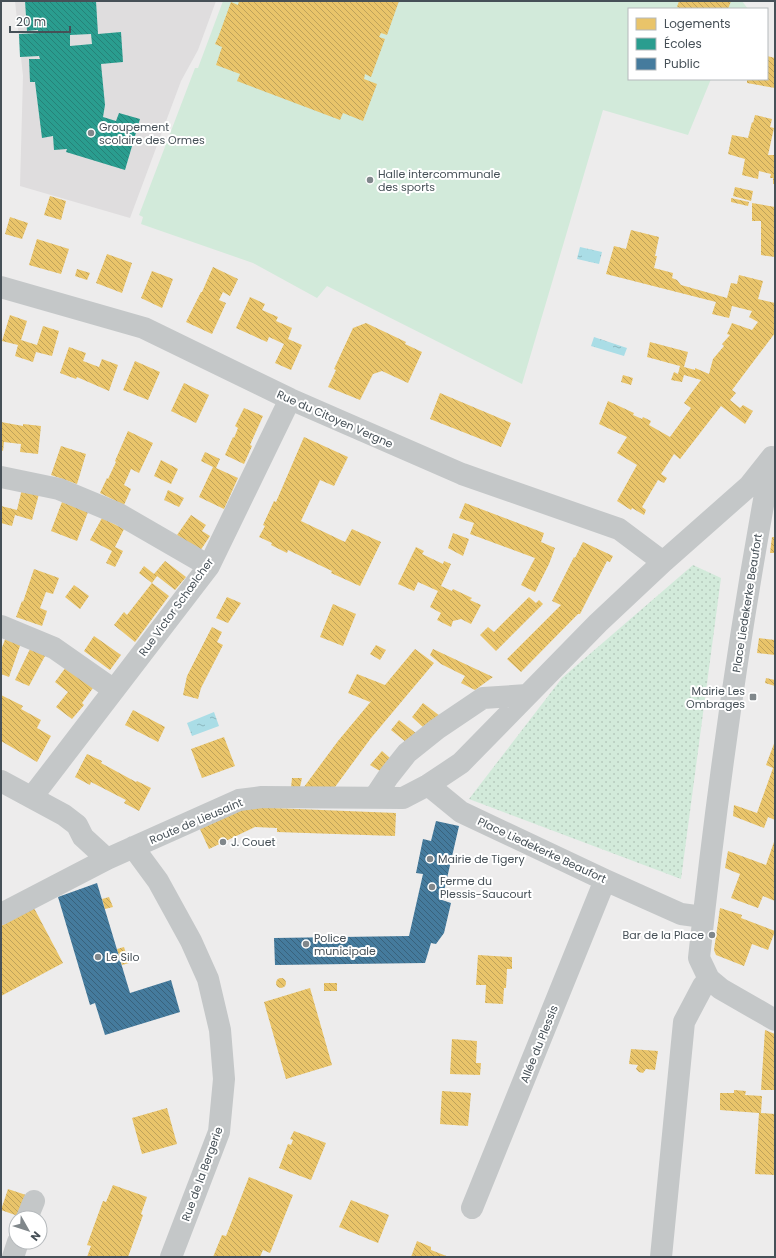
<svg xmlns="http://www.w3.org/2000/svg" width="776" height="1258" font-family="Poppins,sans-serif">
  <defs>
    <pattern id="green-dots" width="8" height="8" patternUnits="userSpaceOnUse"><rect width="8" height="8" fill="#d2eada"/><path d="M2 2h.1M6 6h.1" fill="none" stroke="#b6cabd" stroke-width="1.8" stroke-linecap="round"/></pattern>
    <pattern id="water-ripples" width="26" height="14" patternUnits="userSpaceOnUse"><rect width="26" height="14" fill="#aadde6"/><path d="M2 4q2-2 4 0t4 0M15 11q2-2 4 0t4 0" fill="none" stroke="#8cb6bd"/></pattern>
    <pattern id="homes-back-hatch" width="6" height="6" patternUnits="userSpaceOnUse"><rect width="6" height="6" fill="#e9c46a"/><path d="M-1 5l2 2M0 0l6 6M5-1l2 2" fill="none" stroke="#bfa25a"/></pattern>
    <pattern id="schools-back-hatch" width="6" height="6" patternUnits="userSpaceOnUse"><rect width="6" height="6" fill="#2a9d8f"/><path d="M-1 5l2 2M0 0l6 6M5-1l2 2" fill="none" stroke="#268278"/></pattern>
    <pattern id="public-back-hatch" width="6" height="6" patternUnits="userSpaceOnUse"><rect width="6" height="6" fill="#457b9d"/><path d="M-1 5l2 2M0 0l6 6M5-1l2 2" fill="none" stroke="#39627c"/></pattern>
  </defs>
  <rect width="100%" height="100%" fill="#edecec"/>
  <path fill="#dfddde" d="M15,1H216L198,50L181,81L130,218L20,186L23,76Z"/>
  <path fill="url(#green-dots)" d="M693,565L721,578L681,879L469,799L562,678Z"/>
  <path fill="#d2eada" d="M223,1H742L748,9H629V79H711L688,135L603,110L522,384L327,286L317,298L253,263L141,224L143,217L139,215L195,68H198Z"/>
  <path fill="url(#water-ripples)" d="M580,247L602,252L599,264L577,259Z
    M594,337L627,348L624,356L591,346Z
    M214,712L219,726L192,736L187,723Z"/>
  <path fill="url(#homes-back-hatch)" d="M239,1H399L387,35L381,33L379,37L385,39L371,77L365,74L364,79L377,84L363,121L343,113L340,120L237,81L240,74L216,65L222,47L215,44L219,35L231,2L238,5Z
    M679,1H731L728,9H682L677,7Z
    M767,56L775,58V88L747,83V79H767Z
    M755,115L772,119L770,127L774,128L768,155H775V184H773V178H770L771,174L759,171L758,179L742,175L745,159L728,154L732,135L748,138L752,122L753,123Z
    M735,187L753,191L751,201L733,196Z
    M50,196L66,201L61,220L44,215Z
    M731,198L749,202L748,206L731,202Z
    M752,203L775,207V257L761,255V221H752Z
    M10,217L28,223L22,239L5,234Z
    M631,230L659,237L655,256H657L654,268L673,273L672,278L677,280L681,285L727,298L731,283L737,284L739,275L763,281L758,299L775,303V333L732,390L736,393L730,400L740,408L743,405L753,411L745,424L721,406L680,459L674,454L661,474L667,478L664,483L658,480L642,507L646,510L644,515L632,508L631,510L617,501L637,465L617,453L627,437L599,424L608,401L634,413L633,415L642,419L643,417L651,421L649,425L670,437L691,408L684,403L701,380L684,375L682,382L671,380L674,372L678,374L680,366L647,357L650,342L688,352L684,367L695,370V368L709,374L713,359L724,346L722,344L730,335L727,334L732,323L752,330L758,322L749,317L752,311L732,306L729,318L712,314L716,302L606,274L614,246L626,249Z
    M37,239L69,249L61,274L29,265Z
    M107,254L132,263L122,293L96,283Z
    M213,267L238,279L230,296L223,292L219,300L226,303L212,334L186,322L201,292H202Z
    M77,269L90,273L87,280L75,276Z
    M152,271L173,279L162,308L141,298Z
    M250,297L265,304L262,310L278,317L276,321L292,328L288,339L302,345L291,370L275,363L284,344L269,337L267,342L236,328Z
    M10,315L27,321L21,340L37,345L43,326L59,331L52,356L36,352L33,362L15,356L18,345L2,341Z
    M366,323L406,342L405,344L422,352L408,383L382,371L373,374L360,400L328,387L336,370L334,369L353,328Z
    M69,347L86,353L83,361L99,367L102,359L118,365L109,391L77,377L76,379L60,373Z
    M135,361L160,372L148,400L123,390Z
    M623,375L633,378L631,385L621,382Z
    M184,383L209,395L196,423L171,411Z
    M440,393L511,423L501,447L430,419Z
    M244,408L263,416L250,445L252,446L244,464L225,455L233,437L234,438L238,428L235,426Z
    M1,422L23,426V424L41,426L38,454L20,452L21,444L4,442L3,451L1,450Z
    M128,431L153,443L139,473L131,469L124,485L131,489L124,505L100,493L107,478L108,479L116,462L115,461Z
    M304,437L348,457L334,486L320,480L301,521L345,542L352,529L381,542L360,586L331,573L332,571L288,550L287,553L271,545L272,543L259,537L265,526L263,525L274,501L276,502Z
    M61,446L86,454L77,484L51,475Z
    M205,452L220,459L216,468L238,478L224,509L199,497L213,467L201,461Z
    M161,460L178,469L171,484L154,476Z
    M22,489L39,494L32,520L15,515L12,526L1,523V506L17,510Z
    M168,490L184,498L179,507L164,500Z
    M62,502L88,512L77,541L51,531Z
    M465,503L544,533L541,542L555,548L549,564L535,592L521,585L535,558L470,534L474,523L459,518Z
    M191,515L206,525L202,531L210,536L200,551L177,535Z
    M102,518L124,529L115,547L123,551L115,567L106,563L112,551L90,540Z
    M453,533L469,539L463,556L448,548Z
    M772,537H775V553H770Z
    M583,542L613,556L610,562L607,561L580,614H578L521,672L507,659L561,605L552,601L574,557L575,558Z
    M416,547L424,551L422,554L443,564L444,561L451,564L441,586L452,591L453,589L472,598L470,600L481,605L471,624L461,619L453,621L451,627L437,620L441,613L430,607L438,591L418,582L414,591L398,584Z
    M165,561L186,577L175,590L157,576L152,583L169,596L135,642L114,625L124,612L127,615L152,583L139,573L144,566L154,574Z
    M34,569L59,578L53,594L46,592L40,608L47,611L42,626L16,617L22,601L23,602Z
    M74,585L89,596L80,609L65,597Z
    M227,597L241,603L228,623L216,618Z
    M529,597L536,603L539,600L543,604L496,651L480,635L488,627L494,632Z
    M333,604L356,614L343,646L320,637Z
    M212,627L222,632L217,642L223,645L201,688L198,699L183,695L187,676Z
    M94,636L121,655L110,670L84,651Z
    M6,637L21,643L9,677L1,674V650Z
    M759,638L775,640V655L757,653Z
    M376,645L386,650L380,660L370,654Z
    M31,647L46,654L29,686L15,680Z
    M415,649L434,663L371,738L335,787H304L338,741L373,699L370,702L348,693L357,674L385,685Z
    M433,649L493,677L475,690L461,683L465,676L441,664L430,655Z
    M66,667L93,688L82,703L84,705L72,719L56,707L68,692L55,682Z
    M766,678L775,680V686L765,683Z
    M1,695L23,706L21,709L41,720L37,728L51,736L37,762L1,741Z
    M423,703L440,716L424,728L412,717Z
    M133,710L165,727L158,742L125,725Z
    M399,720L417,734L406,742L391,730Z
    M224,737L235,766L202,778L191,749Z
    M775,741V820L768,817L764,828L733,816L734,805L757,813L773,768L766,765Z
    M382,751L390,758L380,771L370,765Z
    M87,754L102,761L101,763L136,782L137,781L151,788L139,811L124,803L126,800L91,782L90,785L75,777Z
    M292,778H302L300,787L291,788Z
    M246,807L396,813L395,836L277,832V828L255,827L209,849L199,827Z
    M775,839V901L763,896L758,908L731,898L740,874L725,868L728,851L766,865Z
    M109,897L113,907L105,909L102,899Z
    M34,908L63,963L1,996V926Z
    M720,908L742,915L741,918L775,931L768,950L752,944L744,966L716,955L714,950Z
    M124,947L129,963L122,965L117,949Z
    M478,955L512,957V969H507L506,988H504L503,1004L485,1003L486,985H476Z
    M276 983a5 5 0 1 1 10 0a5 5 0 1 1-10 0Z
    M324,983H337V991H324Z
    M310,988L332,1065L286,1079L264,1002Z
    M765,1030L775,1034V1090H761Z
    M452,1039L477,1041L476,1063H481L480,1075L450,1074Z
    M631,1049L658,1051L655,1070L646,1069L643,1073L639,1072L636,1069L638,1065L629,1064Z
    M734,1090L746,1091L745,1095L762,1096L761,1113L775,1114V1175L755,1174L759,1113L720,1110V1093H734Z
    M442,1091L471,1093L468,1126L440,1124Z
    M167,1108L177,1144L142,1154L132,1118Z
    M294,1131L326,1143L311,1180L279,1168L288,1144L291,1145L293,1140L290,1139Z
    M249,1177L293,1195L270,1253L263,1250L260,1257H213L222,1235L226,1236Z
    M113,1185L147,1197L141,1214L143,1215L128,1257H87L91,1246L87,1245L103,1201L106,1202Z
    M8,1189L26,1195L18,1216L1,1210Z
    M351,1200L389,1215L378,1243L339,1227Z
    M417,1241L431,1247V1250L449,1257H411Z"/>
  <path fill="url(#schools-back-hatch)" fill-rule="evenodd" d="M25,1H96L98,34L121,32L123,62L101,64L105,105L103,117L116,121L119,113L140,119L125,170L66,152L67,149L54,150L53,136L42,138L35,82H30L29,59H40L39,56L20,57L19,34L38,33V30L27,31ZM91,34L92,44L70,46V35Z"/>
  <path fill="url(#public-back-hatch)" d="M436,821L459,826L442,900L451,903L444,933L436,944L431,943L425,963L275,965L274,938L409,936L423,874L416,873L423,839L431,841Z
    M97,883L130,993L171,980L180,1012L105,1035L95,1003L90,1005L58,897Z"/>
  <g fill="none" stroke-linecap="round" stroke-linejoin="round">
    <path stroke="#c4c7c8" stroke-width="22" d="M1,287L144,328L290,399L462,474L619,529L663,562
      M771,462C740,626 717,792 699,958L709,979L721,989L775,1020
      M1,477L59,489L119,514L209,566
      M1,626L54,648L114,690
      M1,781L64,815L77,825L83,837L107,859
      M428,785L461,812L605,880L681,914L703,917
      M32,797L209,566L290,399
      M374,798L388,777L407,753L437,729L483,698L527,695
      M133,847L158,881L191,941L208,979L220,1030L224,1079L219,1132L171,1257
      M1,914L107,859L239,800L262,797L403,798L428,785L461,763L598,623L663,562L749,486L772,457
      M472,1208L605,880
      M27,1218L34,1201
      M13,1257L18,1242
      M661,1257L684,1022L703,986L709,979"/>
  </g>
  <g fill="#80878b" stroke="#fff" stroke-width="1.5">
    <circle cx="91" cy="133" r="4"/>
    <circle cx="370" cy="180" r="4"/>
    <rect x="749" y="693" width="8" height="8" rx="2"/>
    <circle cx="223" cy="842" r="4"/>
    <circle cx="430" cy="859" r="4"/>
    <circle cx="432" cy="887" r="4"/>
    <circle cx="712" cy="935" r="4"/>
    <circle cx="306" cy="944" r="4"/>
    <circle cx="98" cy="957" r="4"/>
  </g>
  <g text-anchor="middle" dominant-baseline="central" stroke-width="4" stroke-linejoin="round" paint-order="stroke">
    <g font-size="11" fill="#465057" stroke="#fff" text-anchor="start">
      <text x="99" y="127">Groupement<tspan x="99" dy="13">scolaire des Ormes</tspan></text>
      <text x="378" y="174">Halle intercommunale<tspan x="378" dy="13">des sports</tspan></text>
      <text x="745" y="691" text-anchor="end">Mairie Les<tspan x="745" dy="13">Ombrages</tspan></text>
      <text x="231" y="842">J. Couet</text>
      <text x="438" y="859">Mairie de Tigery</text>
      <text x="440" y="881">Ferme du<tspan x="440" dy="13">Plessis-Saucourt</tspan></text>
      <text x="704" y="935" text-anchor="end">Bar de la Place</text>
      <text x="314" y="938">Police<tspan x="314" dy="13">municipale</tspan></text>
      <text x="106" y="957">Le Silo</text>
    </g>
    <g font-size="11" fill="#465057" stroke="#fff">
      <text transform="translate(335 419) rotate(24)">Rue du Citoyen Vergne</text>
      <text transform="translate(747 603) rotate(-81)">Place Liedekerke Beaufort</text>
      <text transform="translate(176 607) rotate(-54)">Rue Victor Schœlcher</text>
      <text transform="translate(196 821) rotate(-23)">Route de Lieusaint</text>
      <text transform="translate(542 850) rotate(25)">Place Liedekerke Beaufort</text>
      <text transform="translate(539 1044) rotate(-68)">Allée du Plessis</text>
      <text transform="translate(202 1174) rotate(-70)">Rue de la Bergerie</text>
    </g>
  </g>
  <rect width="776" height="1258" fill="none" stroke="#465057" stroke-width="4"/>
  <rect x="628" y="8" width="140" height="72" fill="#ffffff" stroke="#b5b9bc"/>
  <rect x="636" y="18" width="20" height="12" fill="#e9c46a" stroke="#b5b9bc"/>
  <text x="664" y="28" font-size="12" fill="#465057">Logements</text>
  <rect x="636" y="38" width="20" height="12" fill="#2a9d8f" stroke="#b5b9bc"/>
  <text x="664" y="48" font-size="12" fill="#465057">Écoles</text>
  <rect x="636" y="58" width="20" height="12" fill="#457b9d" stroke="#b5b9bc"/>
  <text x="664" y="68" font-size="12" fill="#465057">Public</text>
  <g transform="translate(28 1230) rotate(129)"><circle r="19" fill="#ffffff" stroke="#b5b9bc"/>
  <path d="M0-3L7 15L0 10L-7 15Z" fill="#80878b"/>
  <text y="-6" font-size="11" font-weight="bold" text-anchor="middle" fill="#465057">N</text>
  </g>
  <path d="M10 26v6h60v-6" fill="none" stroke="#465057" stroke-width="2"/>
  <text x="16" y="26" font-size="12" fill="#465057" stroke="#ffffff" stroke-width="3" paint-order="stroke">20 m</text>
</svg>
